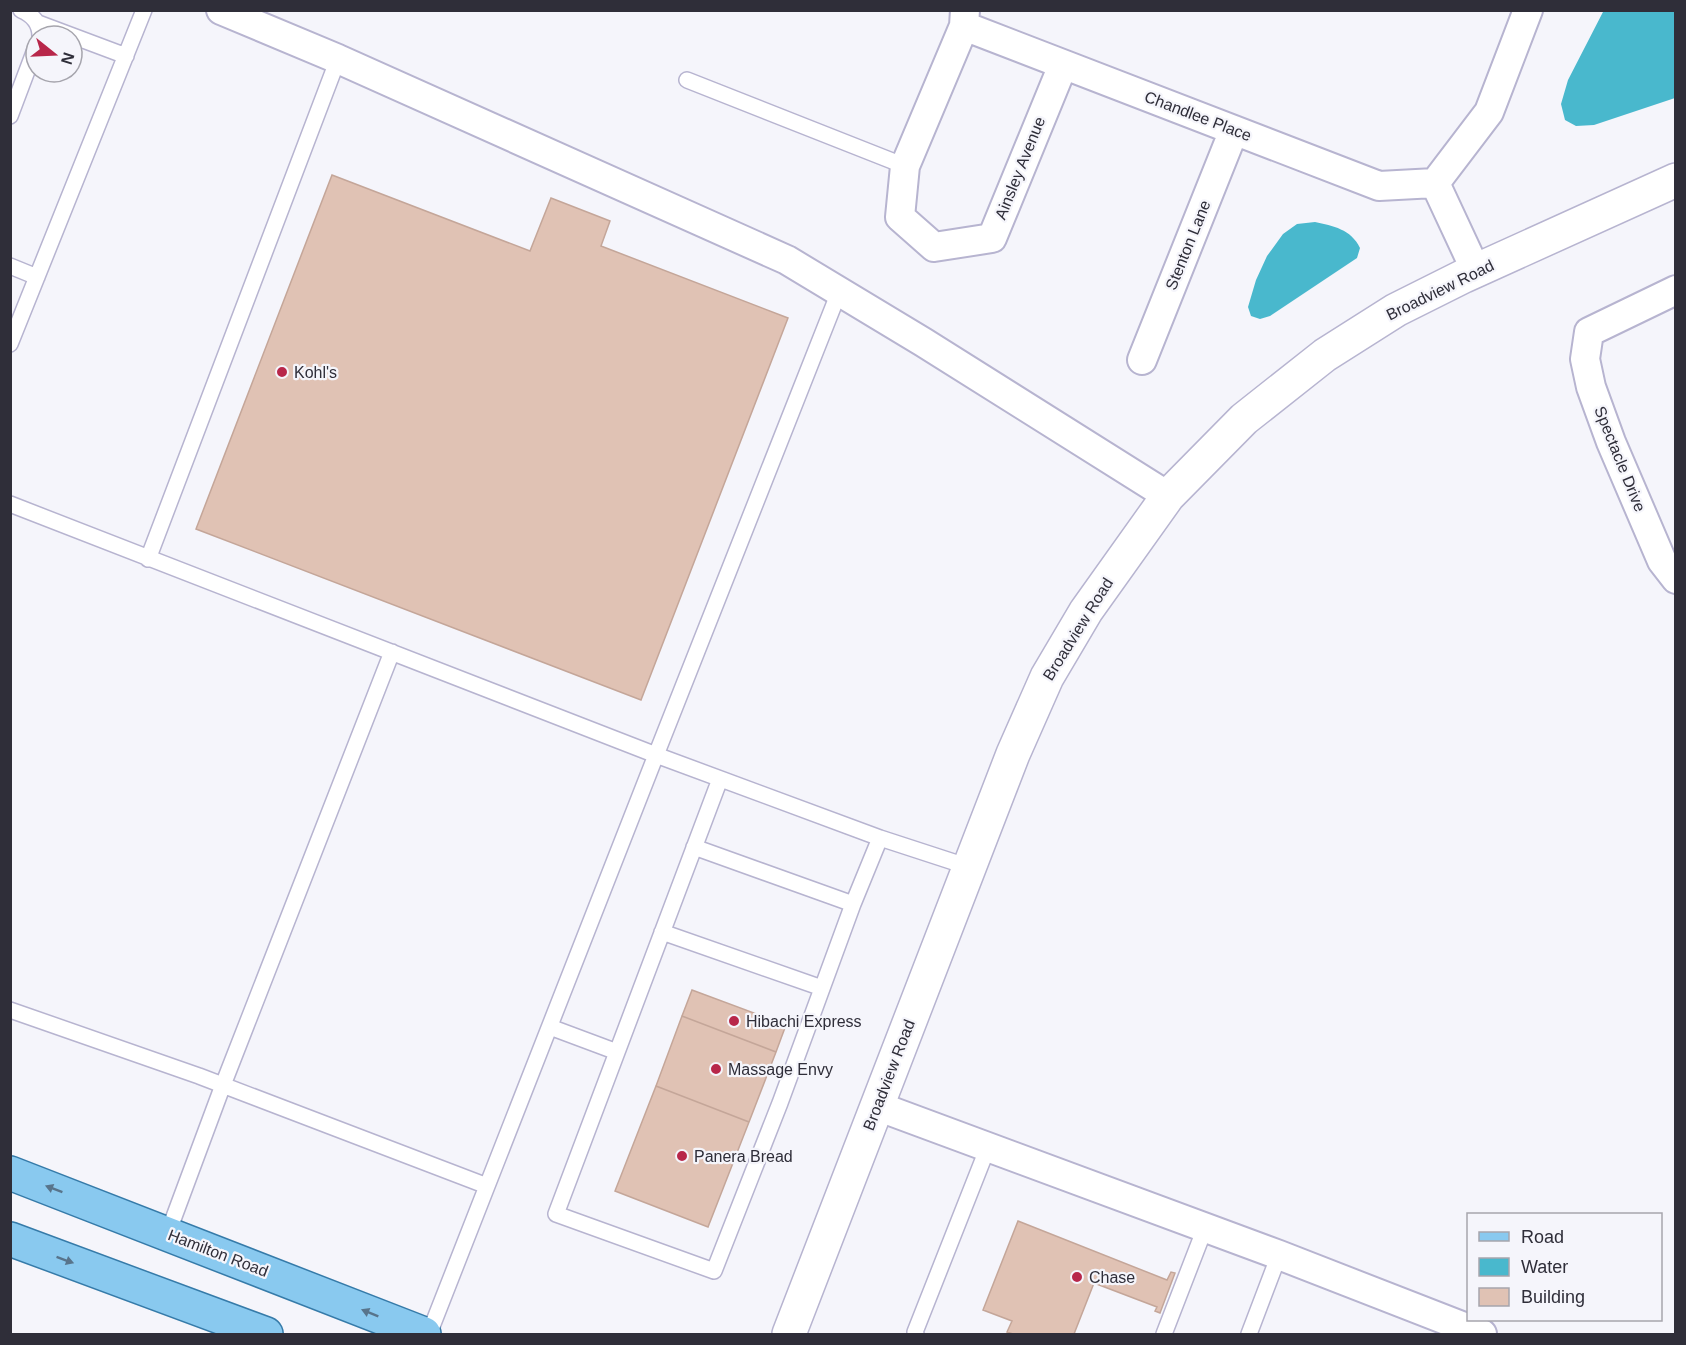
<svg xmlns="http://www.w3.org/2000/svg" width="1686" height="1345" font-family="Arial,sans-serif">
  <rect width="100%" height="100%" fill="#f5f5fb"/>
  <path fill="#49b8cd" d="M1604,10L1675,11V98L1594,125L1576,126L1565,120L1561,104L1568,80Z
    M1315,222C1333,226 1351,229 1360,248L1357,258L1270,316L1260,319L1251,316L1248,307L1256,280L1267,256L1283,234L1297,224Z"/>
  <path fill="#e0c2b4" stroke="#c4a699" stroke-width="1.5" d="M332,175L530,251L551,198L610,221L601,246L788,318L641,700L196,529Z
    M692,990L786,1025L776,1052L682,1016Z
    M682,1016L776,1052L749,1122L656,1086Z
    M656,1086L749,1122L708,1227L615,1191Z
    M1018,1221L1167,1280L1171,1272L1175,1273L1160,1313L1155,1311L1157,1307L1094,1283L1074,1334H1013L1007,1332L1012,1321L983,1310Z"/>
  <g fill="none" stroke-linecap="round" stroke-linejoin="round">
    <defs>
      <path id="lane" d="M21,10C33,15 40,23 40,36
        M38,23L126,56
        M687,80L905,166
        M10,116L36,47
        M10,266L37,277
        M10,344L144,10
        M10,504L656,755L839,292
        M148,559L338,59
        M720,779L556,1214L714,1271L780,1103L853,904L880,838
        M694,847L853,904
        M662,932L822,988
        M10,1010L199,1076L487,1186
        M550,1027L617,1052
        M168,1233L223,1085L392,652
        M429,1334L656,755L880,838L969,867
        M916,1334L915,1332L988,1147
        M1164,1334L1205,1228
        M1249,1334L1279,1255"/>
      <path id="street" d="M221,10L338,59L787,260L923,342L1168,496
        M965,10L964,26L905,166L900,217L934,247L992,238L1063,65
        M964,26L1379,186L1435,183L1489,112L1528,10
        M1435,183L1476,271
        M1676,290L1589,332L1585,359L1591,387L1611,442L1662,561L1676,579
        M1142,360L1234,130
        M877,1106L1279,1255L1482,1334"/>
      <path id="secondary" d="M789,1334L1013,754L1047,677L1086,611L1168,496L1244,419L1325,355L1396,310L1464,276L1676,180"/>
      <path id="primary" d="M10,1173L424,1334
        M10,1239L266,1334"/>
    </defs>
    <use href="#lane" stroke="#b7b4d0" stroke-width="18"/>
    <use href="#street" stroke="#b7b4d0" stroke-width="32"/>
    <use href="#secondary" stroke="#b7b4d0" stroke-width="36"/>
    <use href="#primary" stroke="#367ba9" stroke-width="36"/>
    <use href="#lane" stroke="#fff" stroke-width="15"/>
    <use href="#street" stroke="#fff" stroke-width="28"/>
    <use href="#secondary" stroke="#fff" stroke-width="33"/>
    <use href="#primary" stroke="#89c9ef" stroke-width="33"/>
  </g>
  <defs><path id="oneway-solid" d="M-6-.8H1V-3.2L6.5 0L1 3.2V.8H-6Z" transform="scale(1.5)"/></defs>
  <g fill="#58748b">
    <use href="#oneway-solid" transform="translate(54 1189) rotate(-159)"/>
    <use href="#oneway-solid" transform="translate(65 1260) rotate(20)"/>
    <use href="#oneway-solid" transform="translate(370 1313) rotate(-158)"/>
  </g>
  <g fill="#b8274a" stroke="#f5f5fb" stroke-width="2">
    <circle cx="282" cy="372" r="6"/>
    <circle cx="734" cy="1021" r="6"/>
    <circle cx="716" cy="1069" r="6"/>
    <circle cx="682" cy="1156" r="6"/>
    <circle cx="1077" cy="1277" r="6"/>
  </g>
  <g text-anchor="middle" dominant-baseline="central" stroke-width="4.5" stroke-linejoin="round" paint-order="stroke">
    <g font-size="16" fill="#2f2e39" stroke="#f5f5fb">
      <text transform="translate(1198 116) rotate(21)">Chandlee Place</text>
      <text transform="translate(1020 168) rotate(-68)">Ainsley Avenue</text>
      <text transform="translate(1188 245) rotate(-68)">Stenton Lane</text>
      <text transform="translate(1440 290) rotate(-26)">Broadview Road</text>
      <text transform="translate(1620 459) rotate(68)">Spectacle Drive</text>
      <text transform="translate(1078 629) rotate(-58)">Broadview Road</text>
      <text transform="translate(889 1075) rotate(-69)">Broadview Road</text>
      <text transform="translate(218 1253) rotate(21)">Hamilton Road</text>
    </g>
    <g font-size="16" fill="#2f2e39" stroke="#f5f5fb" text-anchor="start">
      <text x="294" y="372">Kohl's</text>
      <text x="746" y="1021">Hibachi Express</text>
      <text x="728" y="1069">Massage Envy</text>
      <text x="694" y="1156">Panera Bread</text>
      <text x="1089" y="1277">Chase</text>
    </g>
  </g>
  <rect width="1686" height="1345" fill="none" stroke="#2f2e39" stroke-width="24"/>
  <rect x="1467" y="1213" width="195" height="108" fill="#f5f5fb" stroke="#a6a5ad" stroke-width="1.5"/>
  <rect x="1479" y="1232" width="30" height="9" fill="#89c9ef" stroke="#a6a5ad" stroke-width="1.5"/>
  <text x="1521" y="1243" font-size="18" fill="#2f2e39">Road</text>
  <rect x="1479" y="1258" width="30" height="18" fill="#49b8cd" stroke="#a6a5ad" stroke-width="1.5"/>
  <text x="1521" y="1273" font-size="18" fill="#2f2e39">Water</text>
  <rect x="1479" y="1288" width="30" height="18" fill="#e0c2b4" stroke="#a6a5ad" stroke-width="1.5"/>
  <text x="1521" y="1303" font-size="18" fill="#2f2e39">Building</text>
  <g transform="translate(54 54) rotate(108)"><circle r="28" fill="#f5f5fb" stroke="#a6a5ad" stroke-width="1.5"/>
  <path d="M0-4.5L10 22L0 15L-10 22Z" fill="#b8274a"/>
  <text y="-9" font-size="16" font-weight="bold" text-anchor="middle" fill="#2f2e39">N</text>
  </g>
</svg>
